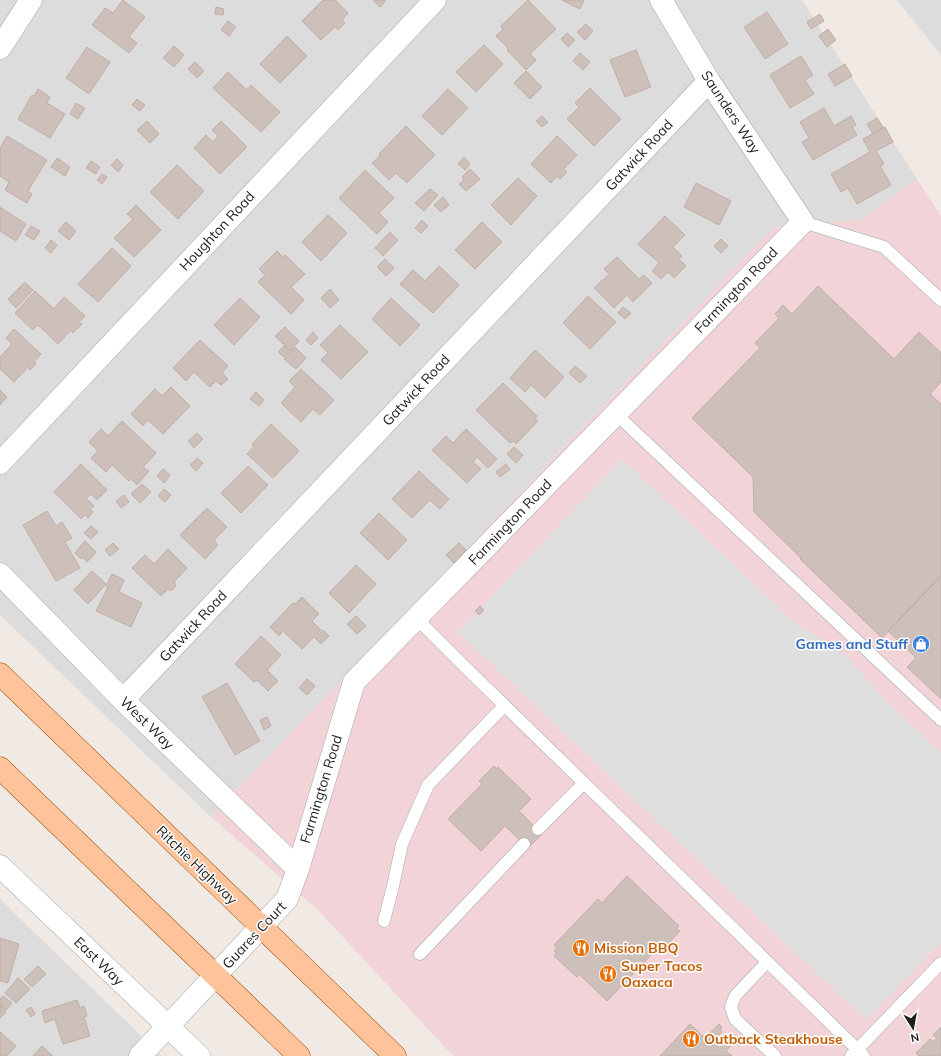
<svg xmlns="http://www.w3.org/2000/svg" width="941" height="1056" font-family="Mulish,sans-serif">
  <rect width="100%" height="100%" fill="#f1eae4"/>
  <path fill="#dddcdc" d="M0,0H802L917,179L862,219L773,228L211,817L0,615Z
    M897,0H941V55Z
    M0,899L4,903L162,1056H0Z"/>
  <path fill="#f2d3d7" d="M917,179L941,216V1056H453L317,909L211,817L773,228L862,219Z"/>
  <path fill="#dfdfdf" d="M622,459L794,622L846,656L885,700L941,753V942L866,1020L458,632Z"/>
  <path fill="#cdbfba" stroke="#c3aea6" d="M123,0L145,17L129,37L137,43L129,53L92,25L105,8L113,13Z
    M323,0H335L348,13L342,20L345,23L338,30L335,27L321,40L302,21Z
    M373,0H386L380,7Z
    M528,0L556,29L530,54L536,60L526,70L507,50L508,48L496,36L503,29L501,26Z
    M562,0H584L580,9Z
    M216,7L224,9L223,15L215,14Z
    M767,12L788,44L765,59L744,27Z
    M820,14L824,21L811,29L807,22Z
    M228,21L236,27L229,36L221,30Z
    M586,24L593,31L585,40L577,32Z
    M828,29L836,40L827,47L819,36Z
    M567,33L575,40L568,47L561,39Z
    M287,36L307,56L280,83L260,64Z
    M484,45L503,64L476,92L456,72Z
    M174,46L184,55L174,67L163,58Z
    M87,47L110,62L89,94L66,78Z
    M636,50L651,87L625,97L610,60Z
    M580,53L590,62L583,70L573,61Z
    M801,56L813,75L805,80L814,94L790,108L770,75Z
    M195,62L204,71L197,78L188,69Z
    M845,64L852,76L835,86L828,74Z
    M526,71L542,87L530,99L514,83Z
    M228,72L247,90L251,85L280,112L261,132L213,88Z
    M590,88L621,119L594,146L567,119L579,107L575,103Z
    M38,89L50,97L47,103L65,114L50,138L18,119L32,95L34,96Z
    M448,89L468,108L442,135L422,116Z
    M137,99L145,105L140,111L132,105Z
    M76,103L85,108L78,119L70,114Z
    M824,108L834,126L851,116L856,125L852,127L857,135L813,160L802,142L809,138L800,122Z
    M542,116L548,122L542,127L536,121Z
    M877,118L883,127L873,134L867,124Z
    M147,121L159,134L150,143L137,130Z
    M221,121L247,147L220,174L194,148L206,135L213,142L218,136L212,130Z
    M406,126L435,155L407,183L396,173L389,180L372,163L380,156L379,154Z
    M885,127L893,142L876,151L884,164L880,166L891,185L857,204L848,188L841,192L831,174L870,152L863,139Z
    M7,136L47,160L28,191L32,194L27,203L5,190L9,182L0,176V148Z
    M557,136L577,155L564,169L567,172L560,179L557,176L551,183L531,164Z
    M464,157L470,164L465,170L458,164Z
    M57,158L70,167L65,176L51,167Z
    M117,159L123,165L118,172L111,165Z
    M91,161L100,167L96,174L86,168Z
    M177,165L204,191L178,219L150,192Z
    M470,169L480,179L466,191L459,184L464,180L462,177Z
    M365,170L394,198L379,213L388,222L377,234L339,198Z
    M102,174L107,177L102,184L97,180Z
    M518,178L537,196L511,225L491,205Z
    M696,183L731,201L719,225L684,207Z
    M430,189L438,195L424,211L415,203Z
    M443,197L449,205L441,212L434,205Z
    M136,205L161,230L134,257L114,238L133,219L127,214Z
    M0,207L26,224L16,241L0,231Z
    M328,215L347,233L321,261L302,242Z
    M665,216L685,235L673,247L682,256L679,259L686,266L674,278L668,272L661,279L652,271L659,263L638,244Z
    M422,220L428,226L421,233L415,228Z
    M66,222L76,231L69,240L58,231Z
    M482,222L502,242L475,269L455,250Z
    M31,226L40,231L34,240L25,235Z
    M390,232L398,240L383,256L375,248Z
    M721,239L728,246L721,253L714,246Z
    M51,240L57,245L51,253L45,248Z
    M112,248L131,266L98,302L78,284Z
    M277,251L283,257L285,255L305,274L291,287L304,300L291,314L258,282L265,275L259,269Z
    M617,257L639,279L644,275L652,283L633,302L627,295L614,308L594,288L609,274L604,269Z
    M385,259L394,268L386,276L377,267Z
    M439,266L459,285L433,313L400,284L413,270L425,281Z
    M25,282L33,290L16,308L8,299Z
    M818,286L894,359L919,332L941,353V382L930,394L941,404V576L882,638L800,559L801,558L754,512L753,477L692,418L760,348L755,343L779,318L775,314L782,306L783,305L792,314Z
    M330,289L339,300L330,308L321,298Z
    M35,291L54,309L64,297L85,316L79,322L82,324L73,333L71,330L58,344L38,325L33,330L15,313Z
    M588,296L616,322L590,349L563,323Z
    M240,298L260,317L234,345L214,325Z
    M391,298L420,325L400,346L372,319Z
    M623,307L631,313L625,319L618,313Z
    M340,325L368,352L341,379L321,360L328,353L320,345Z
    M285,327L299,341L290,351L275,336Z
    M14,329L41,354L34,362L36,364L30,370L28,367L14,382L0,369V357L12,344L6,338Z
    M313,332L318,338L311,345L306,340Z
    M200,340L228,366L222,373L228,379L221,385L216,381L210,387L194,372L186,381L173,368Z
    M284,346L289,352L284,357L278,352Z
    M295,347L306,358L296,369L284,359Z
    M535,350L564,377L545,398L531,385L525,392L510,378Z
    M575,366L587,376L580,383L569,373Z
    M301,369L334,400L320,415L313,409L301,422L281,403L295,387L289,381Z
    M503,383L537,416L535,419L538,421L516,444L513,441L510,443L476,410Z
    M171,387L190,406L163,434L148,420L143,426L131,414L155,389L162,396Z
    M0,390L7,397L0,405Z
    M256,392L264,400L259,406L250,399Z
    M122,421L156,453L143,467L149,471L137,485L131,479L129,481L112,465L106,472L91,458L98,451L89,442L101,429L108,436Z
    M271,424L299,451L273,478L247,454L254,446L252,444Z
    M466,429L497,459L488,468L477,457L473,462L481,469L467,483L432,450L446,436L453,443Z
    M197,433L203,439L194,448L188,441Z
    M514,447L523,455L516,463L507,454Z
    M197,458L203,463L196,471L190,465Z
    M81,464L107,490L97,500L91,494L86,498L94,506L90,509L93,512L88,518L85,515L81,519L54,492Z
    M506,464L510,469L500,477L496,472Z
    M248,466L268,485L241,513L221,493Z
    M163,469L170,475L164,483L157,476Z
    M419,471L449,499L440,509L430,500L412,518L392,499Z
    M142,484L151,492L140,503L131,494Z
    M164,489L171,495L165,502L158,496Z
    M124,495L129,502L121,508L116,501Z
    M207,508L227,527L214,540L218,545L205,559L180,535Z
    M47,511L56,526L62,522L72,538L65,542L80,568L56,581L23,525Z
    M379,513L407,540L388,560L360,533Z
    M91,526L98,532L91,539L84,533Z
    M85,541L96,552L87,562L82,557L81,559L75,553Z
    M113,543L119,549L110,556L105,550Z
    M459,543L466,550L454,563L446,555Z
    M168,549L187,568L174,582L176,585L175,587L171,591L168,589L161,596L132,568L145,555L154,564Z
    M356,565L376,584L349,613L329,593Z
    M92,571L106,584L88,604L74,590Z
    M112,574L124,580L119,592L142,603L131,627L96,611L108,587L106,586Z
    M941,576V699L907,667L916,658L888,631Z
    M302,597L319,614L312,621L321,630L302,649L283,631L279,636L270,627L293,603L295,604Z
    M480,606L484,610L479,615L475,611Z
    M356,616L366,626L357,634L347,624Z
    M323,630L329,636L321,644L315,638Z
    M261,636L281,655L267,670L278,681L268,691L257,680L254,682L235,664Z
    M307,679L315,686L307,695L299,688Z
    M227,683L260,741L235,755L202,697Z
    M267,717L271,726L264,730L260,720Z
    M494,766L497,769L498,767L531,799L519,811L542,834L528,848L505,826L481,851L448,819L482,784L479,781Z
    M627,876L679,926L676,929L680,931L661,951L658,948L607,1001L579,974L577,977L554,956L557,953L554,951L557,948L554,945L598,899L602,903Z
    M0,938L19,944L8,983L0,981Z
    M38,966L46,974L32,987L24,979Z
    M18,978L30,989L16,1003L5,993Z
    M3,996L12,1003L6,1010L0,1004V999Z
    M77,1000L80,1008L84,1006L87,1016L84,1017L90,1036L63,1044L55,1019L45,1023L42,1011Z
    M0,1005L6,1012L0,1018Z
    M31,1007L35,1014L31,1017L26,1010Z
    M690,1024L713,1046L724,1035L733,1043L726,1051L732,1056H660Z
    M719,1024L722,1027L720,1030L722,1032L711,1042L706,1037Z
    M941,1027V1056H919L916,1053L930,1039L933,1042L937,1038L933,1035Z
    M0,1032L16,1046L7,1056H0Z
    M42,1046L53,1056H33Z"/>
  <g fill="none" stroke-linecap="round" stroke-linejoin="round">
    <defs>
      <path id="lane" d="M803,222L884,247L941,300
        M616,414L941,720
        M416,618L462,664L864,1056
        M538,829L584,783
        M384,921L393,886L402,844L428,785L504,706
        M420,954L524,844
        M767,962L735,996L731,1007L735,1019L775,1056
        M851,1056L941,963"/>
      <path id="street" d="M0,48L31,0
        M0,463L435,0
        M0,574L123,700L298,869
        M123,700L709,81
        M0,866L199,1056
        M140,1056L287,899L298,869L354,682L803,222L709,81L661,0"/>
      <path id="primary" d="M0,674L395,1056
        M0,768L299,1056"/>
    </defs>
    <use href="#lane" stroke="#a6a6a6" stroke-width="13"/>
    <use href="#street" stroke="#a6a6a6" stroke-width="23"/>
    <use href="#primary" stroke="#9a4c00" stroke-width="23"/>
    <use href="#lane" stroke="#fff" stroke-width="12"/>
    <use href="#street" stroke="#fff" stroke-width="22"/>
    <use href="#primary" stroke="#ffc39b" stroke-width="22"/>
  </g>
  <defs>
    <symbol id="shop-disc" viewBox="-11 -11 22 22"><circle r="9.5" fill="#3f7fe0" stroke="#fff"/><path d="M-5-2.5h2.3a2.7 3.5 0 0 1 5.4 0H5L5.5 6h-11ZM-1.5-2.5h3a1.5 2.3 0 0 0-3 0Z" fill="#fff"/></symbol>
    <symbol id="restaurant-disc" viewBox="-11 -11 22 22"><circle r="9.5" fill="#e8710a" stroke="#fff"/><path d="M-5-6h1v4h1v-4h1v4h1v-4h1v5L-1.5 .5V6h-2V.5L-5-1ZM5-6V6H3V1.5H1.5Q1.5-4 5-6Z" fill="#fff"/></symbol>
  </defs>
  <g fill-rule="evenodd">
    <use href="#shop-disc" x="911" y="634" width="20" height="20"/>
    <use href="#restaurant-disc" x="571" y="938" width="20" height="20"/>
    <use href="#restaurant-disc" x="598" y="964" width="20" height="20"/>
    <use href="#restaurant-disc" x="681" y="1029" width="20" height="20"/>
  </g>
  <g text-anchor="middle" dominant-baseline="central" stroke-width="3" stroke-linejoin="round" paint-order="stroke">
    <g font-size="14" fill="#1f1f1f" stroke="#fff">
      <text transform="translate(731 112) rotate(57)">Saunders Way</text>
      <text transform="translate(639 155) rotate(-47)">Gatwick Road</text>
      <text transform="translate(217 231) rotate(-47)">Houghton Road</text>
      <text transform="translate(736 290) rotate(-46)">Farmington Road</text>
      <text transform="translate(416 390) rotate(-47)">Gatwick Road</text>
      <text transform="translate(510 522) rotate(-46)">Farmington Road</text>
      <text transform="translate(193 626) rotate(-47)">Gatwick Road</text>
      <text transform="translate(147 723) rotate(44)">West Way</text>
      <text transform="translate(321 789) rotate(-73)">Farmington Road</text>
      <text transform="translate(197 865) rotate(44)">Ritchie Highway</text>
      <text transform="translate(254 935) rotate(-47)">Guares Court</text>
      <text transform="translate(99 961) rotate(44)">East Way</text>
    </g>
    <g font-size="14" font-weight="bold" fill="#366cbe" stroke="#fff" text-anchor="end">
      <text x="908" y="644">Games and Stuff</text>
    </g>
    <g font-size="14" font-weight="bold" fill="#c56008" stroke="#fff" text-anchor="start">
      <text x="594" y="948">Mission BBQ</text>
      <text x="621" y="966">Super Tacos<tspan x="621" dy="16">Oaxaca</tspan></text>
      <text x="704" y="1039">Outback Steakhouse</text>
    </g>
  </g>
  <g transform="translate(913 1028) rotate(169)" stroke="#ffffff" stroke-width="3" paint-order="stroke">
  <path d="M0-3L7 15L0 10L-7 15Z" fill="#1f1f1f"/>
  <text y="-6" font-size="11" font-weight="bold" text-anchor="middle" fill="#1f1f1f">N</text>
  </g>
</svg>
